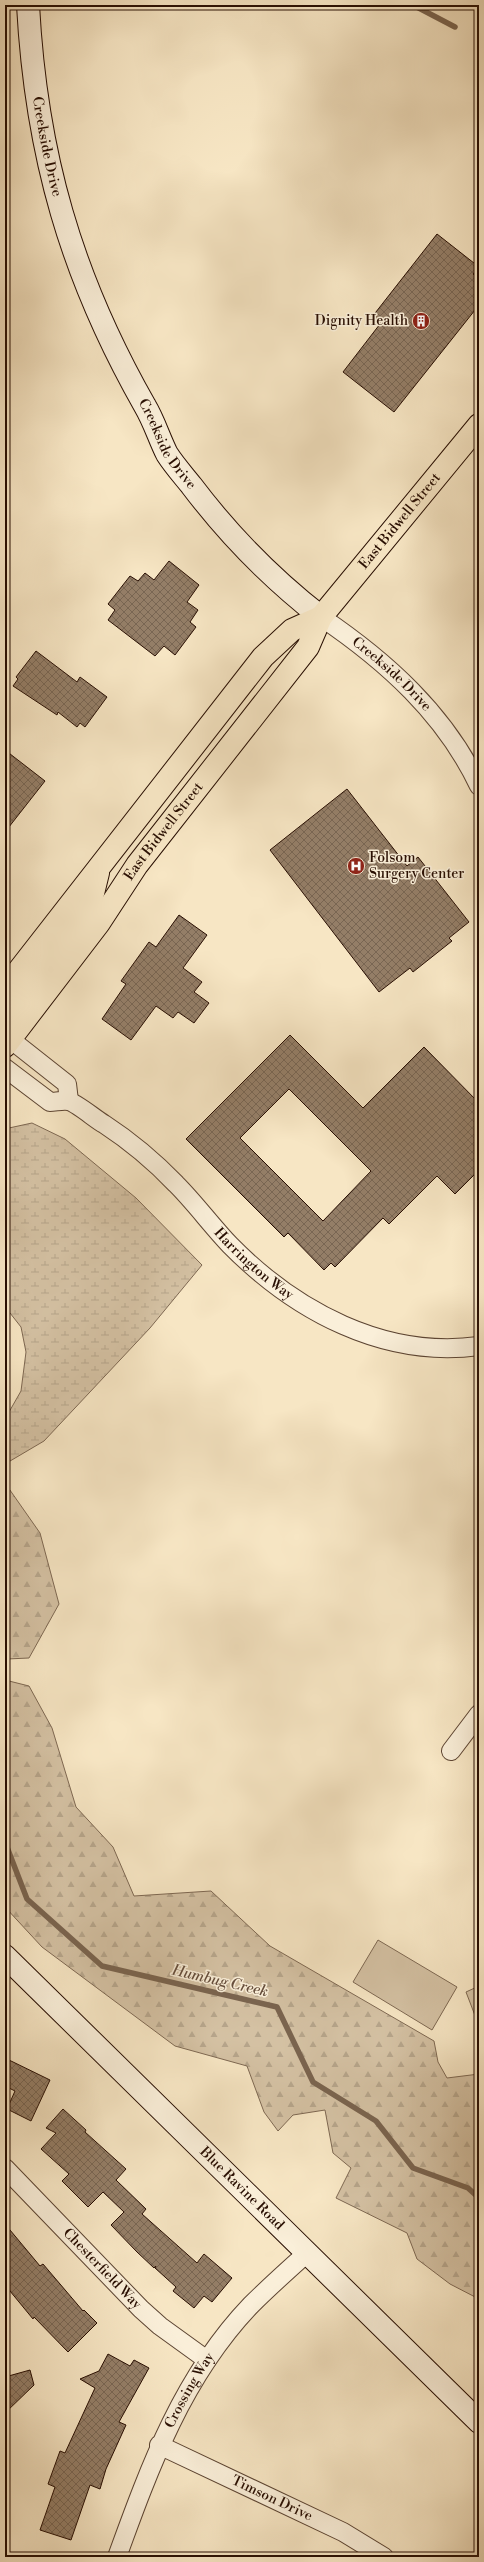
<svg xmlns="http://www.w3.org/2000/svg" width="484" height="2562" font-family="'Libre Bodoni',serif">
  <defs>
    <pattern id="forest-firs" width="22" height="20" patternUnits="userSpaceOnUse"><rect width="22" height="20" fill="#d4c1a3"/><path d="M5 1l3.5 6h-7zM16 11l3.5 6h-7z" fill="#b6a58b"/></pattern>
    <pattern id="wetland-marsh" width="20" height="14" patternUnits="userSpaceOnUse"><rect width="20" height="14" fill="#d4c1a3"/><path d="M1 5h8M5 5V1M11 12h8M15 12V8" fill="none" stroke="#b6a58b"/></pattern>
    <pattern id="building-cross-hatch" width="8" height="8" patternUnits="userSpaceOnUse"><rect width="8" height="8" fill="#947e67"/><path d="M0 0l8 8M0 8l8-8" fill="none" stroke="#796653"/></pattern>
  </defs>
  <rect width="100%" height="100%" fill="#f7e6c4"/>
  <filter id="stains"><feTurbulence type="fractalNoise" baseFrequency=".005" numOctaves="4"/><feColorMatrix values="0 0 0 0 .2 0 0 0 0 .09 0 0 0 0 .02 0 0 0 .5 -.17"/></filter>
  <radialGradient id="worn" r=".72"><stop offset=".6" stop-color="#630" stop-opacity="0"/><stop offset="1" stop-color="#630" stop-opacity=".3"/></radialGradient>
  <path fill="#d4c1a3" stroke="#7e6852" d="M378,1940L457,1987L432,2030L353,1982Z"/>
  <path fill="url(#forest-firs)" stroke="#7e6852" d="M5,1483L40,1533L59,1604L29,1658L7,1659L5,1661Z
    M5,1680L29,1686L52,1728L76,1807L113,1847L134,1896L211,1891L270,1946L434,2041L438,2062L447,2078L479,2074V2299L450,2284L417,2259L407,2233L336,2198L351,2168L333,2153L325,2110L293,2115L278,2131L264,2112L247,2066L175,2046L42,1947L5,1907Z
    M479,1986V2026L466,1992Z"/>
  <path fill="url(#wetland-marsh)" stroke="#7e6852" d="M32,1123L65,1139L136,1198L202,1265L150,1328L44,1441L5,1464V1419L21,1391L26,1352L21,1327L10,1313H5V1133L9,1128Z"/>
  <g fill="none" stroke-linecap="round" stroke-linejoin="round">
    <path stroke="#7a644f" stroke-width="5.5" d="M413,5L455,27
      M5,1842L27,1899L102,1966L277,2007L313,2082L376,2121L413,2168L468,2188L479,2198"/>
  </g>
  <path fill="url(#building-cross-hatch)" stroke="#280e02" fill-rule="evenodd" d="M437,234L479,267L473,274L479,279V305L394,412L343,372L380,324L372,317Z
    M169,561L199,585L187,602L198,610L190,622L196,627L175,655L164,646L155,656L108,620L115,610L108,604L130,576L138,581L145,573L154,580Z
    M36,651L77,682L80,677L107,697L85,727L80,723L77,727L58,712L57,715L13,686L18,679L16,677Z
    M5,750L45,781L5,832Z
    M347,789L407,866L418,857L469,922L449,938L452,941L413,972L410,968L379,992L270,850Z
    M179,915L207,935L183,968L202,982L194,992L209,1003L194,1023L178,1012L173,1018L156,1006L131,1040L102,1019L126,984L121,981L149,942L156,947Z
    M290,1035L363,1108L424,1047L479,1103V1170L455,1194L437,1176L389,1224L383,1218L335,1267L331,1263L324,1270L288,1233L284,1237L186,1139ZM289,1089L371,1171L323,1221L240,1138Z
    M9,2060L50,2080L31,2121L7,2109L15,2091L5,2086V2068Z
    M63,2109L86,2130L85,2132L126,2169L116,2180L146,2209L142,2214L197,2263L204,2254L232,2278L212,2302L204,2296L194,2308L173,2291L176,2287L155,2268L156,2266L154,2268L137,2252L111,2225L124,2212L103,2192L88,2207L62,2181L69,2174L41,2149L56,2133L46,2128Z
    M5,2224L40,2266L43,2264L83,2311L84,2310L97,2323L68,2352L34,2317L33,2319L5,2285Z
    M108,2354L130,2366L134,2360L149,2368L119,2422L126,2425L106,2469L100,2489L90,2485L71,2540L40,2530L55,2487L48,2484L60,2451L65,2453L95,2388L80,2379L99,2371Z
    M30,2370L34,2385L5,2413V2377Z"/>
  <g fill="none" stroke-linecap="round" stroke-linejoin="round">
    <defs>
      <g id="street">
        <path id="s1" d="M321,617C386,661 445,714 479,786"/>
        <path d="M10,1039L67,1084L69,1101"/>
        <path id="s2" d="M5,1068L50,1102C55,1102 63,1100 68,1101C77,1103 95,1119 104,1124C130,1141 154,1161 176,1184C195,1203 211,1225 230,1245C295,1311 384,1359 479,1346"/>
        <path d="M451,1751L479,1714"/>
        <path id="s3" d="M5,2168L141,2309L160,2326L207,2360"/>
        <path id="s4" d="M159,2445L343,2532L384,2557"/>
        <path id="s5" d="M117,2557C150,2466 183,2376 251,2305C269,2287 288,2270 307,2253"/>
      </g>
      <g id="secondary">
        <path id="s6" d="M28,5C36,154 71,276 145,406C154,421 159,438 167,454C174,465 183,475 191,485C228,534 272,579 321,617"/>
        <path id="s7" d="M5,1956L479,2422"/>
      </g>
      <g id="primary">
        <path d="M5,988L263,657L292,630L321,617"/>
        <path d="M5,1021L89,910L98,873"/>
        <path id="s8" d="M5,1046L99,923L137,865L308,647L321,617L479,425"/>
      </g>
    </defs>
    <use href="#street" stroke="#5c4432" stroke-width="20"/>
    <use href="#secondary" stroke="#280e02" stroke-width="24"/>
    <use href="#primary" stroke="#280e02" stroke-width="24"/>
    <use href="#street" stroke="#faefd9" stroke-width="18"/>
    <use href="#secondary" stroke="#faefd9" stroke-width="22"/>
    <use href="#primary" stroke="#f7e6c4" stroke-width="22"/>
  </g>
  <defs>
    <symbol id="building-disc" viewBox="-11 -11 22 22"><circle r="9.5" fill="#8f2418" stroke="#faefd9"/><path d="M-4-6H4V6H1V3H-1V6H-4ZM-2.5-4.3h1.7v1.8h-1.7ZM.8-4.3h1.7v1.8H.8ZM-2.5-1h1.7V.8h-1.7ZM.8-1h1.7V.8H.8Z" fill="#fff"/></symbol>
    <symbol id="hospital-disc" viewBox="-11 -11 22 22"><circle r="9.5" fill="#8f2418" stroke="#faefd9"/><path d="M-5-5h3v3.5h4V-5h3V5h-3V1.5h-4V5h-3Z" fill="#fff"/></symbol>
  </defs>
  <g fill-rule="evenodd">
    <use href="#building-disc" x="411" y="311" width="20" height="20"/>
    <use href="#hospital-disc" x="346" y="856" width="20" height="20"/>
  </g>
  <g text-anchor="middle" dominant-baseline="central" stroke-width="3" stroke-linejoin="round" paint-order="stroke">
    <g font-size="14" fill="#280e02" stroke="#faefd9">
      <text stroke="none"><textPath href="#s6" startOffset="143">Creekside Drive</textPath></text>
      <text stroke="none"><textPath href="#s6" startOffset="466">Creekside Drive</textPath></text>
      <text stroke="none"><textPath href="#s8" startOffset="658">East Bidwell Street</textPath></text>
      <text stroke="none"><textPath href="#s1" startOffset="91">Creekside Drive</textPath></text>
      <text stroke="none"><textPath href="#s8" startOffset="267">East Bidwell Street</textPath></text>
      <text stroke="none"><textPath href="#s2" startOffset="323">Harrington Way</textPath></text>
      <text stroke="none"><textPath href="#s7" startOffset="332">Blue Ravine Road</textPath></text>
      <text stroke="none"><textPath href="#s3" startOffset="140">Chesterfield Way</textPath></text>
      <text stroke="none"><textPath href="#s5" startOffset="182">Crossing Way</textPath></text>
      <text stroke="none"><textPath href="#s4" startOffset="125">Timson Drive</textPath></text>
    </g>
    <g font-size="14" fill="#280e02" stroke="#faefd9" text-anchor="end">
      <text x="408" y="321">Dignity Health</text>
      <text x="369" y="858" text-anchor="start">Folsom<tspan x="369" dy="16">Surgery Center</tspan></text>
    </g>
    <g font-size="15" font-style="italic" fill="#664e3c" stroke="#faefd9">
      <text transform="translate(220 1981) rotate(13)">Humbug Creek</text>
    </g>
  </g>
  <rect width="484" height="2562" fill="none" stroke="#f7e6c4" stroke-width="20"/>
  <rect x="6" y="6" width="472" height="2550" fill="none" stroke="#280e02" stroke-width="2"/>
  <rect x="10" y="10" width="464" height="2542" fill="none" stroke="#280e02"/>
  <rect width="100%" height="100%" filter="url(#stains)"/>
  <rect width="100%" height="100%" fill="url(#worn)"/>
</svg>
